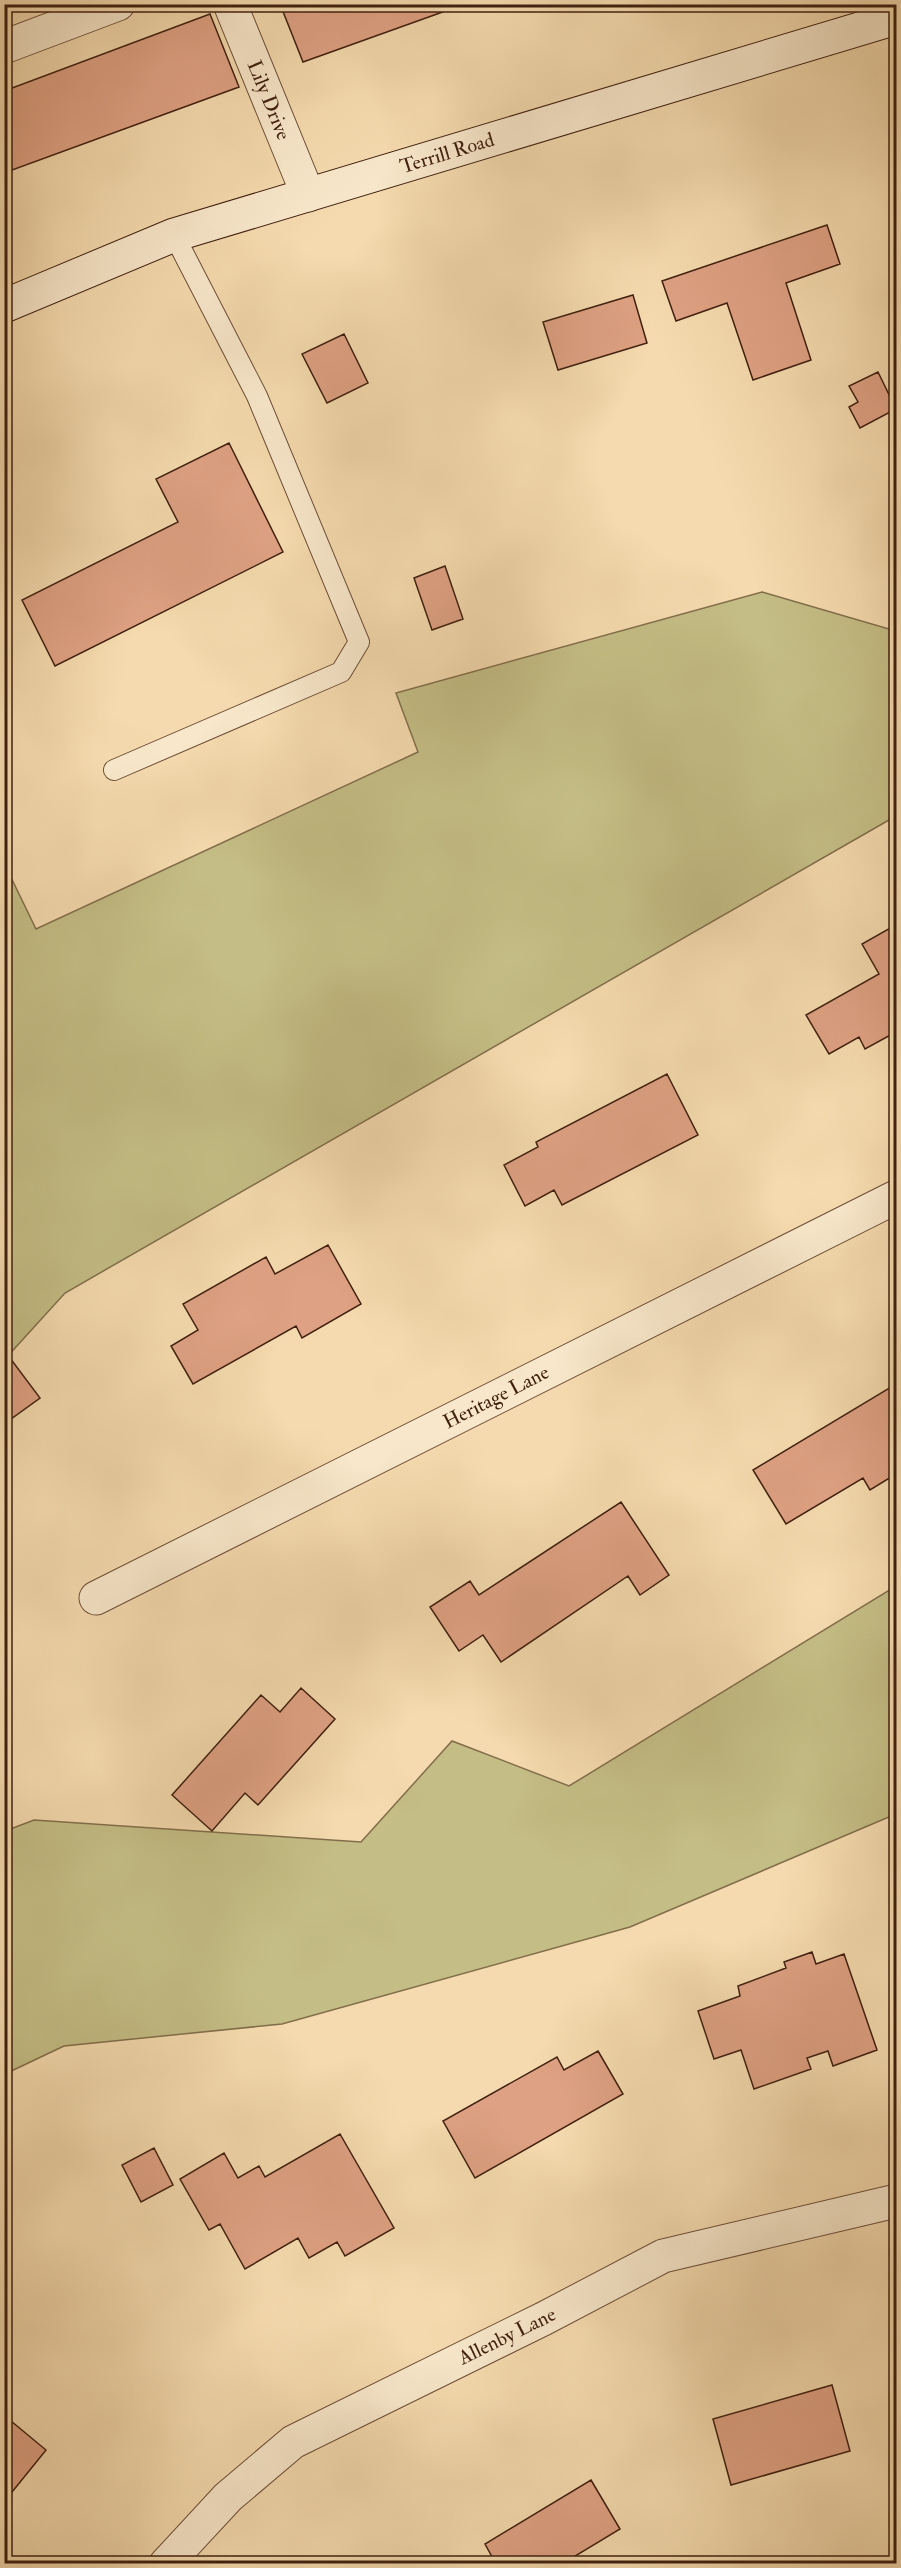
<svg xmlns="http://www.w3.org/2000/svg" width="901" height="2568" font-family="'IM FELL Double Pica',serif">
  <rect width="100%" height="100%" fill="#f4daae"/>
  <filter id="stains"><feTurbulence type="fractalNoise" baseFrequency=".00333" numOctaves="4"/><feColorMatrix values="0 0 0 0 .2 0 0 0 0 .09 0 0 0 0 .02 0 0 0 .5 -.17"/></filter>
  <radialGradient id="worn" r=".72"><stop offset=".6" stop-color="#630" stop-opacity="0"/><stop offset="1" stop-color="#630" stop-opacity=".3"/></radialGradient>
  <path fill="#c4bd85" stroke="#826e4a" stroke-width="1.5" d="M762,592L896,631V816L65,1293L5,1359L4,863L36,929L418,752L396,693Z
    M896,1586V1814L630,1927L282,2024L64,2046L5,2074V1831L34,1820L361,1842L452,1741L569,1786Z"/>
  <path fill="#dea183" stroke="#40200f" stroke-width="1.5" d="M280,4H465L303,62Z
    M210,14L239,87L4,173V91Z
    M827,225L840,264L786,283L811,360L753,380L727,303L676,321L662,281Z
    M633,295L647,343L558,370L543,322Z
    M344,334L368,383L327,403L302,354Z
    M878,372L896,409L860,428L849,407L858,402L849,386Z
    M229,443L283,552L55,666L22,600L178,522L156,479Z
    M445,566L463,619L432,630L414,578Z
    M892,927L896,935V1032L865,1049L859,1037L829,1054L806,1015L879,974L862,944Z
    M667,1074L698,1135L562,1205L554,1190L525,1206L504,1165L538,1147L536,1142Z
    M328,1245L361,1304L302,1338L296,1326L193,1384L171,1346L198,1330L183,1304L266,1257L275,1274Z
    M4,1350L40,1398L4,1424Z
    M896,1384V1474L870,1490L863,1478L786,1524L753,1470Z
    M621,1502L669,1575L640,1595L628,1576L501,1662L483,1635L459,1651L430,1607L470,1581L479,1595Z
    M301,1688L335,1719L258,1805L245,1793L212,1831L172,1795L261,1695L280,1712Z
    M812,1952L816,1964L844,1954L877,2050L833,2066L828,2051L807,2058L811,2069L754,2089L741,2050L714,2059L698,2011L740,1996L738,1986L786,1968L784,1962Z
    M598,2051L623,2094L475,2178L443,2121L557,2057L564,2070Z
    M340,2134L394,2228L345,2256L337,2242L309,2258L298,2238L245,2269L220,2224L209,2230L180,2179L224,2153L238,2178L259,2166L265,2177Z
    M154,2148L173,2185L141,2202L122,2165Z
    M832,2385L850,2451L731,2485L713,2419Z
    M11,2421L46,2450L4,2502V2429Z
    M591,2480L620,2529L562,2564H496L485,2544Z"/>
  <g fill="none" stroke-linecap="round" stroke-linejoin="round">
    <defs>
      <path id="lane" d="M114,770L341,672L359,642L257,396L174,235"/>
      <path id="street" d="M230,4L308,195
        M4,47L118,4
        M96,1598L896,1197
        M166,2564L228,2497L293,2442L543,2319L663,2256L896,2201"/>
      <path id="secondary" d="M4,306L174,235L896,18"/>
    </defs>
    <use href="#lane" stroke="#6d4e37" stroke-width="22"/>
    <use href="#street" stroke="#6d4e37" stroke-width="35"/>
    <use href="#secondary" stroke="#40200f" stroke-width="35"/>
    <use href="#lane" stroke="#f8e7ca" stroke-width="20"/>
    <use href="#street" stroke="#f8e7ca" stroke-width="33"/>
    <use href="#secondary" stroke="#f8e7ca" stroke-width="33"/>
  </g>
  <g text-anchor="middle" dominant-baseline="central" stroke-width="6" stroke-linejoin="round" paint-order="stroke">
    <g font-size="20" fill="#40200f" stroke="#f8e7ca">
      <text transform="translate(269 100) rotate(68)">Lily Drive</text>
      <text transform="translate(447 153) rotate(-17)">Terrill Road</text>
      <text transform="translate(496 1397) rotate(-27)">Heritage Lane</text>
      <text transform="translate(507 2336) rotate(-26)">Allenby Lane</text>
    </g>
  </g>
  <rect width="901" height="2568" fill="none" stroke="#f4daae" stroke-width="24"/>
  <rect x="6" y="6" width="889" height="2556" fill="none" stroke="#40200f" stroke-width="3"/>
  <rect x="12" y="12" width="877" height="2544" fill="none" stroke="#40200f" stroke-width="1.5"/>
  <rect width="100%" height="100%" filter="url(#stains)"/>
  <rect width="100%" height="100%" fill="url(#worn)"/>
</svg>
